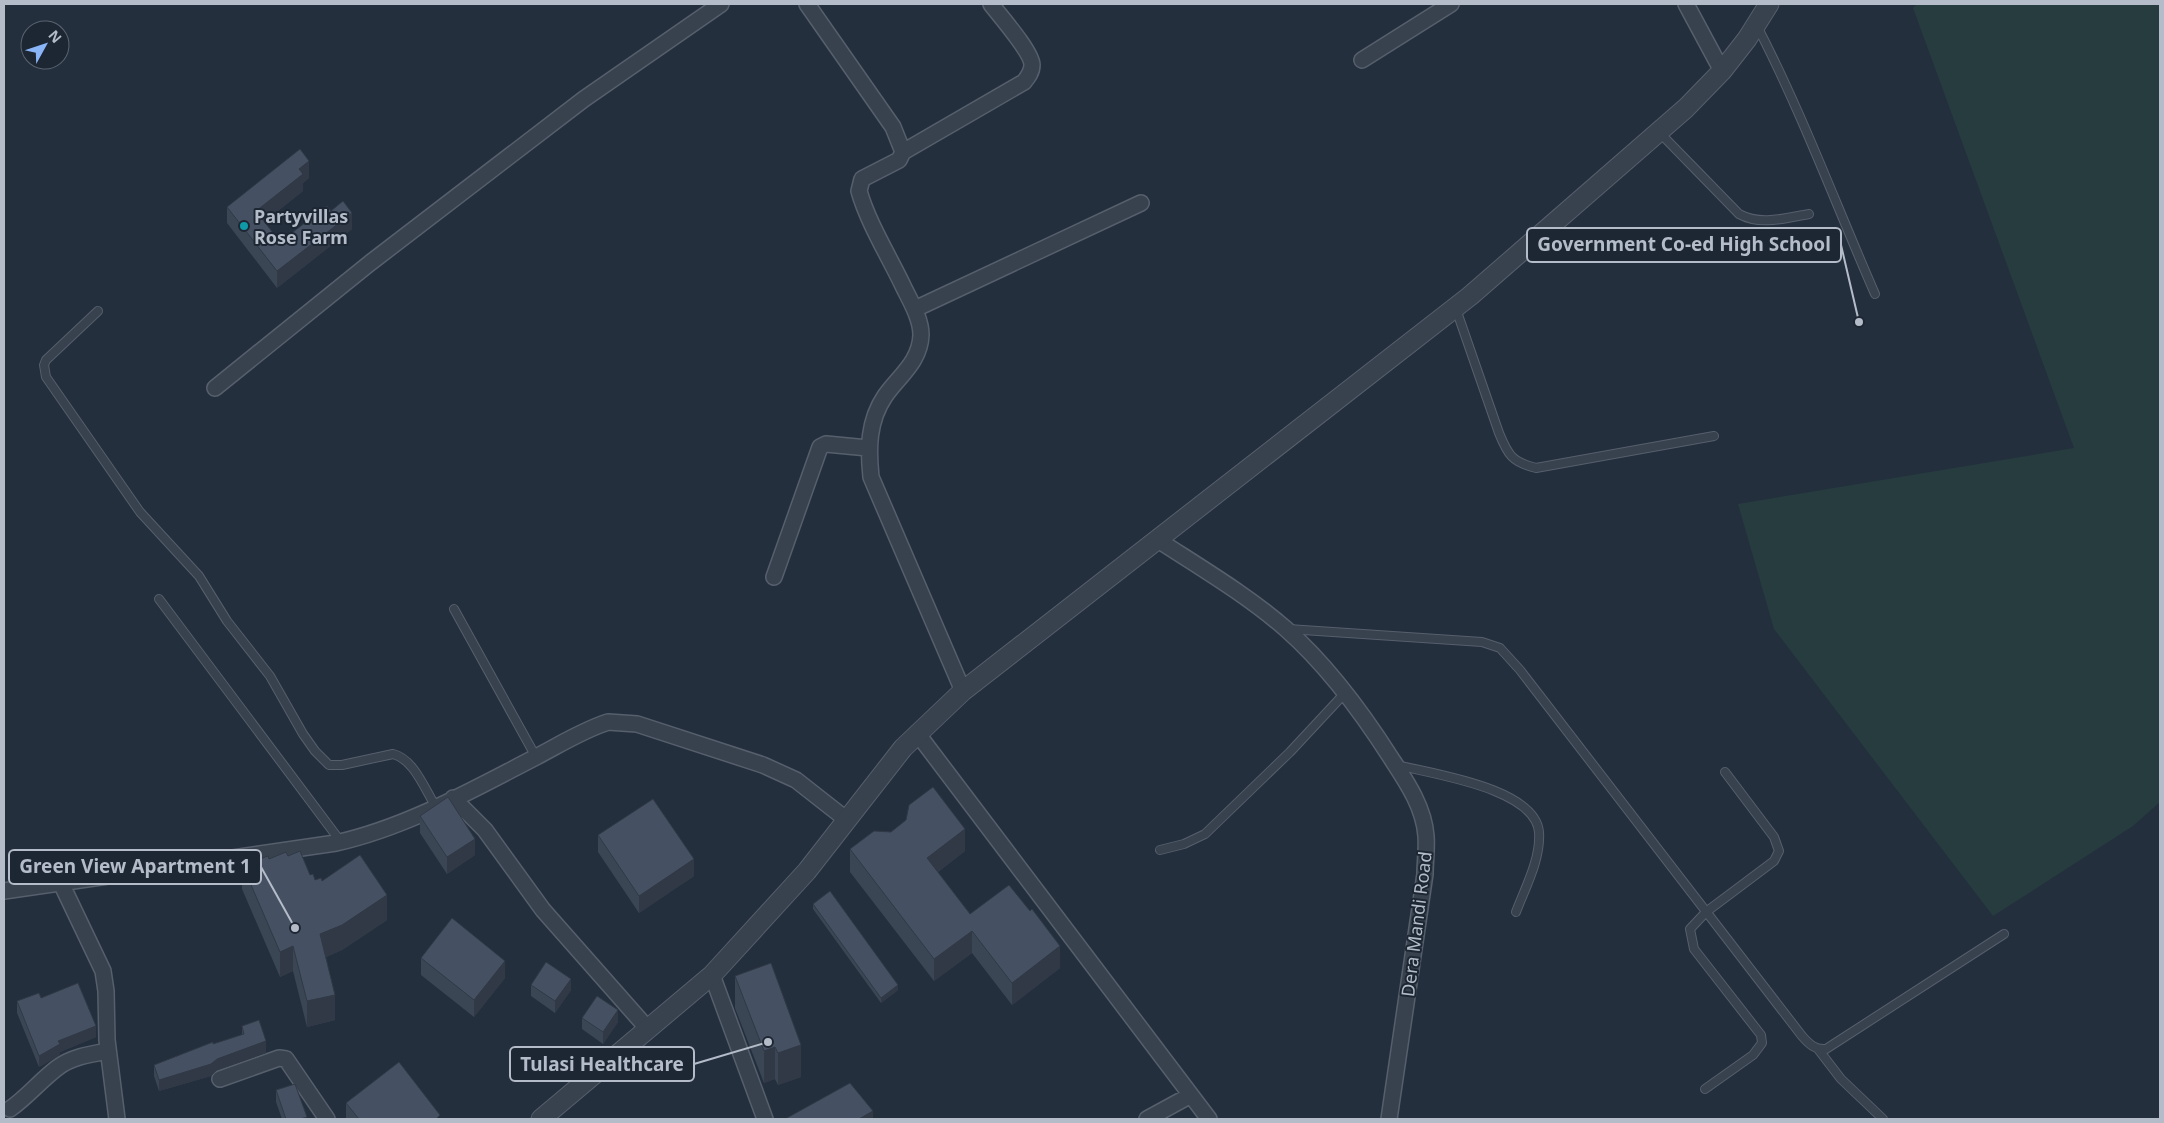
<svg xmlns="http://www.w3.org/2000/svg" width="2164" height="1123" font-family="'Noto Sans',sans-serif">
  <rect width="100%" height="100%" fill="#242f3e"/>
  <path fill="#263c3f" d="M1917,4H2160V802L2133,826L1993,916L1774,629L1738,504L2074,448L1913,8Z"/>
  <g fill="none" stroke-linecap="round" stroke-linejoin="round">
    <defs>
      <path id="service" d="M1757,26C1802,113 1836,205 1875,294
        M1658,131L1739,214C1761,226 1785,218 1809,214
        M1456,309L1499,433C1508,455 1512,462 1536,468L1714,436
        M98,311L46,360L44,365L46,377L140,512L199,576L227,621L270,676L303,734L315,751L329,765H342L393,754C414,759 425,790 436,807
        M159,599L341,842
        M454,609L536,757
        M1288,629L1482,642L1500,648L1520,670L1802,1036C1809,1044 1815,1050 1826,1049L2004,934
        M1397,765C1432,774 1535,788 1539,832C1541,859 1525,888 1516,912
        M1160,850L1184,844L1205,834L1290,752L1345,693
        M1818,1049L1841,1079L1883,1119
        M1705,1089L1753,1055L1762,1043L1761,1035L1694,949L1690,929L1706,912L1774,861L1779,851L1774,837L1725,772"/>
      <path id="minor" d="M807,4L893,127L903,152L899,160L862,179L859,191C868,223 890,258 904,288C911,302 921,319 921,335C920,362 899,376 885,396C868,421 868,449 871,477L963,691
        M1686,4L1722,71
        M1362,60L1451,4
        M903,152L1024,82C1028,77 1032,72 1032,65C1032,52 1000,16 991,4
        M915,309L1141,203
        M215,388L370,263L584,99L721,4
        M1158,540C1201,568 1247,595 1286,629C1327,665 1361,711 1391,758C1406,781 1424,807 1426,836C1427,849 1425,862 1425,874L1389,1119
        M774,577L820,447L826,444L868,448
        M917,733L1209,1119
        M453,798L485,830L543,910L648,1029
        M60,881L103,971L106,991L107,1040L117,1119
        M4,891L336,843C407,827 472,790 536,757C559,745 583,730 608,722L637,724L763,765L796,780L847,820
        M712,975L765,1119
        M220,1079L279,1058L286,1059L327,1119
        M10,1109C27,1097 40,1081 57,1068C71,1057 91,1054 108,1051
        M1147,1119L1191,1095"/>
      <path id="tertiary" d="M541,1119L712,975L807,871L903,748L963,691L1470,296L1686,108L1722,71L1747,39L1769,4"/>
    </defs>
    <use href="#service" stroke="#565f6c" stroke-width="10"/>
    <use href="#minor" stroke="#565f6c" stroke-width="18"/>
    <use href="#tertiary" stroke="#565f6c" stroke-width="21"/>
    <use href="#service" stroke="#38414e" stroke-width="8"/>
    <use href="#minor" stroke="#38414e" stroke-width="15"/>
    <use href="#tertiary" stroke="#38414e" stroke-width="19"/>
  </g>
  <path fill="#3b4654" d="M309,178L303,183V191L264,222L280,242L331,211L352,229L277,288L227,223V207Z
    M420,816L475,855L447,874L420,833Z
    M598,835L694,876L639,913L598,852Z
    M850,849L965,851L938,872L970,914L1060,968L1012,1005L972,953L934,981L850,872Z
    M288,856L310,875L315,880L322,881L387,920L342,950L326,957L335,1020L307,1027L293,971L280,977L242,889V864Z
    M813,904L898,990L881,1003L813,909Z
    M421,958L505,978L474,1017L421,975Z
    M735,976L801,1077L778,1085L775,1079L764,1083L735,1008Z
    M531,985L571,990L555,1013L531,996Z
    M41,998L96,1037L60,1052V1055L39,1067L17,1013V1001Z
    M582,1018L618,1022L603,1044L582,1029Z
    M242,1026L266,1053L217,1070L211,1076L159,1091L154,1076V1065L242,1035Z
    M276,1090L307,1119H282L276,1102Z
    M346,1103L440,1119H346Z"/>
  <path fill="#303945" d="M4,4H5V17H4Z
    M309,161V178L303,183V191L256,228V211L299,169Z
    M352,213V229L277,288V271Z
    M965,829V851L927,880V858Z
    M475,839V855L447,874V857Z
    M694,859V876L639,913V896Z
    M387,895V920L342,950L320,960V934Z
    M972,931V953L934,981V959Z
    M293,946V971L280,977V952Z
    M1060,946V968L1012,1005V983Z
    M505,961V978L474,1017V1000Z
    M571,979V990L555,1013V1001Z
    M898,985V990L881,1003V998Z
    M335,995V1020L307,1027V1001Z
    M618,1010V1022L603,1044V1032Z
    M96,1026V1037L60,1052V1055L39,1067V1056L58,1041Z
    M266,1041V1053L217,1070L211,1076L159,1091V1080Z
    M801,1045V1077L778,1085V1053Z
    M775,1047V1079L764,1083V1051Z
    M873,1111V1119H859Z"/>
  <path fill="#455162" stroke="#303945" d="M300,149L309,161L299,169L303,174L256,211L280,242L327,206L331,211L343,201L352,213L277,271L227,207Z
    M933,787L965,829L927,858L970,914L1009,885L1030,911L1032,909L1060,946L1012,983L972,931L934,959L850,849L874,831L891,832L906,820L909,805Z
    M448,797L475,839L447,857L420,816Z
    M653,799L694,859L639,896L598,835Z
    M300,851L310,875L313,874L315,880L321,878L322,881L360,855L387,895L342,925L320,934L335,995L307,1001L293,946L280,952L242,864L255,858L257,860L268,856L269,859L286,852L288,856Z
    M830,891L898,985L881,998L813,904Z
    M452,918L505,961L474,1000L421,958Z
    M546,962L571,979L555,1001L531,985Z
    M771,963L801,1045L778,1053L775,1047L764,1051L735,976Z
    M78,983L96,1026L58,1041L60,1044L39,1056L17,1001L39,993L41,998Z
    M597,996L618,1010L603,1032L582,1018Z
    M259,1020L266,1041L217,1059L211,1064L159,1080L154,1065L213,1042V1044L244,1034L242,1026Z
    M399,1062L440,1115L436,1119H359L346,1103Z
    M850,1083L873,1111L859,1119H785Z
    M295,1084L307,1117L300,1119H286L276,1090Z"/>
  <circle fill="#0f9aa8" stroke="#1d2633" stroke-width="2" cx="244" cy="226" r="5"/>
  <g text-anchor="middle" dominant-baseline="central" stroke-width="4" stroke-linejoin="round" paint-order="stroke">
    <g font-size="18" font-weight="bold" fill="#b4bcc9" stroke="#1d2633" text-anchor="start">
      <text x="254" y="216">Partyvillas<tspan x="254" dy="21">Rose Farm</tspan></text>
    </g>
    <g font-size="18" fill="#b4bcc9" stroke="#1d2633">
      <text transform="translate(1416 924) rotate(-83)">Dera Mandi Road</text>
    </g>
  </g>
  <path fill="none" stroke="#b4bcc9" stroke-width="2" d="M1859 322L1841 245M295 928L261 867M768 1042L694 1064"/>
  <g fill="#b4bcc9" stroke="#1d2633" stroke-width="2">
    <circle cx="1859" cy="322" r="5"/>
    <circle cx="295" cy="928" r="5"/>
    <circle cx="768" cy="1042" r="5"/>
  </g>
  <g fill="#1d2633" stroke="#b4bcc9" stroke-width="2">
    <rect x="1527" y="228" width="314" height="34" rx="5"/>
    <rect x="9" y="850" width="252" height="34" rx="5"/>
    <rect x="510" y="1047" width="184" height="34" rx="5"/>
  </g>
  <g font-size="19" text-anchor="middle" font-weight="bold" fill="#b4bcc9">
    <text x="1684" y="251">Government Co-ed High School</text>
    <text x="135" y="873">Green View Apartment 1</text>
    <text x="602" y="1071">Tulasi Healthcare</text>
  </g>
  <rect width="2164" height="1123" fill="none" stroke="#b4bcc9" stroke-width="10"/>
  <g transform="translate(45 45) rotate(50)"><circle r="24" fill="#1d2633" stroke="#59626f"/>
  <path d="M0-4L9 19L0 12L-9 19Z" fill="#8ab4f8"/>
  <text y="-8" font-size="14" font-weight="bold" text-anchor="middle" fill="#b4bcc9">N</text>
  </g>
</svg>
